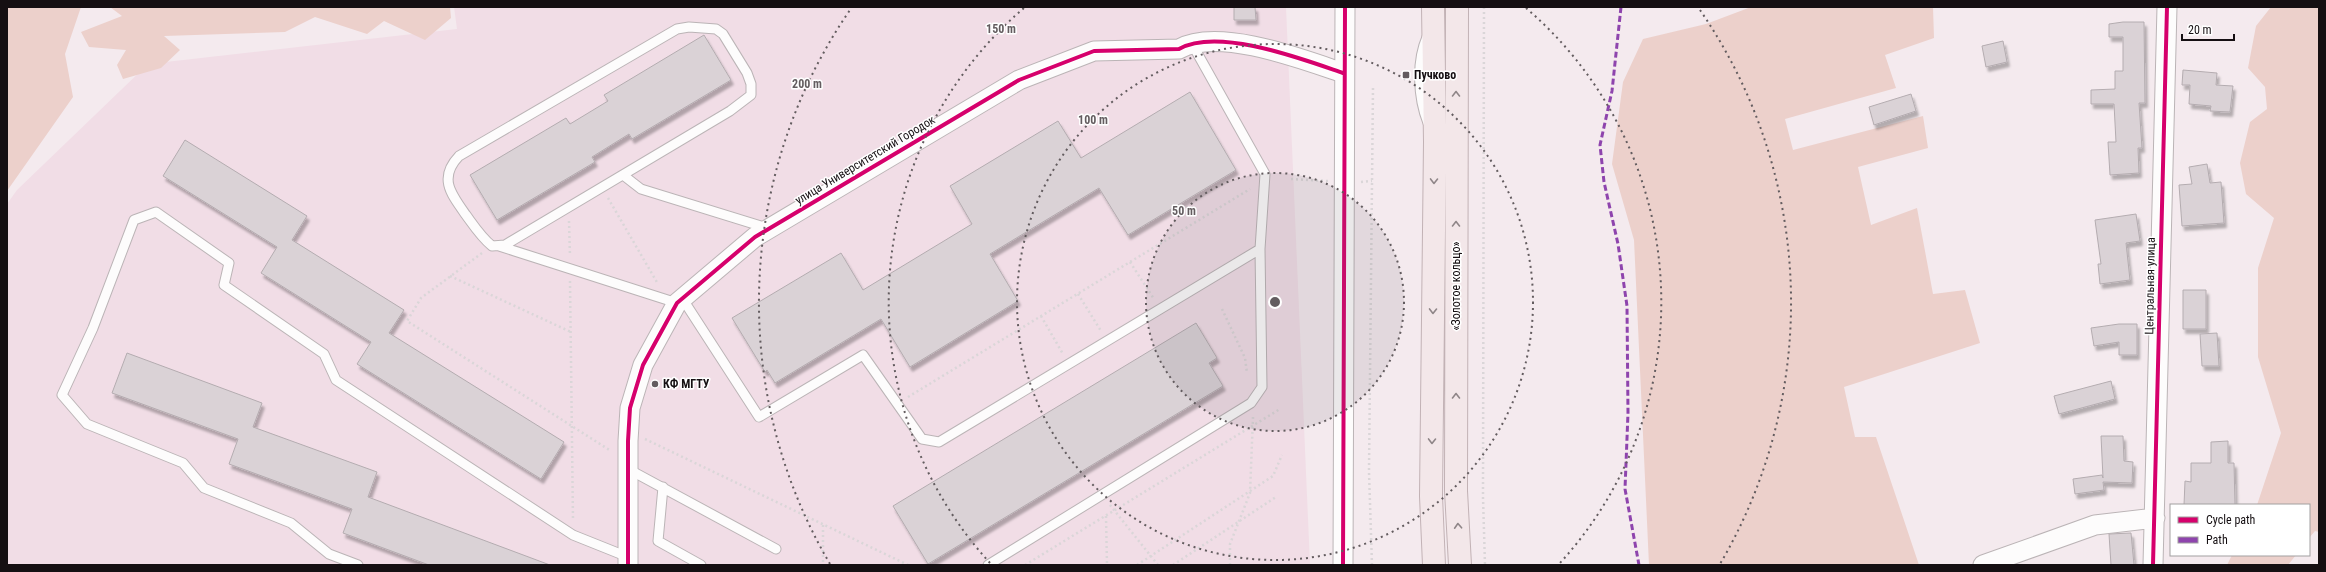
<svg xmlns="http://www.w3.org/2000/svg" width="2326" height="572" font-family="'Roboto Condensed',sans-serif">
  <defs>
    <filter id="shadow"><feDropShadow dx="2.5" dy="4.5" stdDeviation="1" flood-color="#0004"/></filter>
  </defs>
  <rect width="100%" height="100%" fill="#f4eaee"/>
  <path fill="#f1dde6" d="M454,7H1286L1310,565H7V204L17,190L148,64L457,29Z"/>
  <path fill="#ecd0cb" d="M7,7H81L65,54L73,97L7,191Z
    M110,7H450L451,18L425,40L384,21L367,34L315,17L285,32L164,36L180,50L161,68L123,79L117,65L126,50L89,47L81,32L122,16Z
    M1751,7H1933L1934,38L1885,55L1896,88L1785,119L1793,150L1923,116L1928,148L1858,167L1871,225L1917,208L1933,294L1965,290L1980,343L1844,387L1855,437H1876L1919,565H1649L1634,240L1612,164L1623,82L1643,39L1706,24Z
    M2271,7H2319V532L2315,531L2309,538V505H2257L2281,433L2258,357V268L2274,218L2246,194L2240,163L2250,122L2267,109L2265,87L2248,68L2256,26Z
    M2232,555H2296L2288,565H2227Z"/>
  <path fill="#dad2d6" stroke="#b4acb0" filter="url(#shadow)" d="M1234,7H1255L1256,20H1234Z
    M2123,22H2144L2145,103H2139L2142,148H2138L2139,173L2110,175L2108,142H2116L2114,104H2091V90L2115,89V71H2123V37H2109V24Z
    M704,35L731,80L632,139L629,134L592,157L595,162L497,220L470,175L566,118L570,124L608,101L604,95Z
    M2003,41L2007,62L1986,67L1982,46Z
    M2183,70L2217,73L2216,85L2233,86L2230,112L2210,111L2211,106L2189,104L2190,85H2182Z
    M1190,92L1236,170L1128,235L1099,188L990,254L1018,301L910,367L881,319L775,383L767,370L765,372L732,318L841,253L863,290L972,224L950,186L1058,121L1081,158Z
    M1911,94L1916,111L1874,125L1869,107Z
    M185,140L307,216L292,240L404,310L389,333L564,442L541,479L357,364L371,342L261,273L277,247L163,176Z
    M2207,164L2210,183L2221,182L2224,223L2182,226L2179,185L2192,184L2189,167Z
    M2136,214L2140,241L2126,243L2130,280L2100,284L2098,264H2101L2095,220Z
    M2183,290H2206V329H2183Z
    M1196,323L1217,358L1209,363L1223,386L928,564L893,506Z
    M2119,324H2137V355H2119V342L2094,346L2091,328Z
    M2217,333L2219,366H2202L2200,334Z
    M127,353L262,403L253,427L377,472L368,497L550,565H429L343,533L352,509L229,464L238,439L112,393Z
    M2111,381L2115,399L2059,414L2054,396Z
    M2101,436H2123L2124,461L2133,462L2132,483L2103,482L2104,490L2075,494L2073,479L2102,475L2103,478Z
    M2228,441V463H2234L2235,505H2184L2185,481L2191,482V463H2211V442Z
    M2131,533L2134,565H2111L2109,534Z"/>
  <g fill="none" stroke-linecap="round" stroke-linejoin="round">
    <defs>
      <path id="lane" d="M689,27L716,29L723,34L747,73L751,84V95L730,111L505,245L492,246C481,237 474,226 466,215C451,194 438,178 459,156L677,29Z
        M1427,37C1416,62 1418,98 1428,123
        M623,175L641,189L767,228
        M499,246L677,303
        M682,298L759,417L863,355L922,439L939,442L1260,249
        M628,469L776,549
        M663,487L658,541L701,565
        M358,565L329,554L291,523L204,488L183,463L87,424L62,395L93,328L134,220L156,212L229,263L224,285L324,354L336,380L573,535L628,557
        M988,565L1251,403L1262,387L1260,249L1265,174L1191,42"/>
      <path id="street" d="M628,565V441L630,408L643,365L677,303L755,237L1019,80L1094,51L1179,49C1218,27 1302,59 1343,73
        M1343,565L1345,7
        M1983,565L2095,525L2155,518
        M2153,565L2167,7"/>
      <path id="highway" d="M1433,7L1435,142L1431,496L1434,565
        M1457,7L1456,491L1460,565"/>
    </defs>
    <use href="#lane" stroke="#bbb4b6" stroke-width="11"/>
    <use href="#street" stroke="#bbb4b6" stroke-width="21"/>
    <use href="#highway" stroke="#c2b2b5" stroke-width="24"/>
    <path stroke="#dad6d8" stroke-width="2.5" stroke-dasharray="2 3" stroke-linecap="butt" d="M1484,7L1483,497L1485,565
      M1291,179L1328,181
      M1361,182L1372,181
      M608,198L658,284
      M569,221L570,256
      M482,253L421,298L407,321L611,451
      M1130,262L1154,299
      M450,276L571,332
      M570,281L573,520
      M1078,294L1101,331
      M1222,309L1245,358L1247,373
      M1041,316L1063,354
      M908,397L1250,189
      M645,439L908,565
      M1110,505L1158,565
      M1106,516L1107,565
      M823,525V565
      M1025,565L1280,409
      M1137,565L1273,476L1282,455
      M1173,565L1276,497
      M1230,565V544L1250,493L1253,417
      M1372,565L1369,472L1373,88"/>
    <use href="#lane" stroke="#fdfcfc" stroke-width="9"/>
    <use href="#street" stroke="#fdfcfc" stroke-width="19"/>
    <use href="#highway" stroke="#f3e7e9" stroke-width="22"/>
    <path stroke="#8e44ad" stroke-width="3" stroke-dasharray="6 3" stroke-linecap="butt" d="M1621,7L1612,91L1600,145L1604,182L1618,244L1627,306L1628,413L1625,489L1639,565"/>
    <defs>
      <path id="cycleway" d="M628,565V441L630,408L643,365L677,303L755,237L1019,80L1094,51L1179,49C1218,27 1302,59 1343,73
        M1343,565L1345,7
        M2153,565L2167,7"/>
    </defs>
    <use href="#cycleway" stroke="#fff" stroke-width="6"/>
    <use href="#cycleway" stroke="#d6006c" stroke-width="4"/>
  </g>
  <defs><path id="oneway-chevron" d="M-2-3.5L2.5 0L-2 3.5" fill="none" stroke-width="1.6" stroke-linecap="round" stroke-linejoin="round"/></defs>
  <g stroke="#8f8688">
    <use href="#oneway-chevron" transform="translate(1456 94) rotate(-90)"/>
    <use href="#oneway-chevron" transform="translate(1434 181) rotate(91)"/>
    <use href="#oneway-chevron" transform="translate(1456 224) rotate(-90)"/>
    <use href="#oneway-chevron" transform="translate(1433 311) rotate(91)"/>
    <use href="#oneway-chevron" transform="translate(1456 396) rotate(-90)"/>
    <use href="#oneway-chevron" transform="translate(1432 441) rotate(91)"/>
    <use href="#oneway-chevron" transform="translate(1458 526) rotate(-93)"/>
  </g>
  <circle cx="1275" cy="302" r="129" fill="#635c5f" fill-opacity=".12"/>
  <g fill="none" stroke="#635c5f" stroke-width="2" stroke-dasharray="2 4">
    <circle cx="1275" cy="302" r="129"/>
    <circle cx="1275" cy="302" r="258"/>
    <path d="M990 563A387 387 0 0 1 1024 8M1526 8A387 387 0 0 1 1560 563"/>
    <path d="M830 564A516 516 0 0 1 850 10M1700 10A516 516 0 0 1 1720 564"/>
  </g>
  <g fill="#635c5f" stroke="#fff" stroke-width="1.5">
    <rect x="1402" y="71" width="8" height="8" rx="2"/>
    <circle cx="655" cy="384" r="4"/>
  </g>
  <g text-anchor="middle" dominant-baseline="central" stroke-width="3" stroke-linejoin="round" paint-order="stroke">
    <g font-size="12" font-weight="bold" fill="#150f12" stroke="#fff" text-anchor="start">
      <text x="1414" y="75">Пучково</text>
      <text x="663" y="384">КФ МГТУ</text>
    </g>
    <g font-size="12" fill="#150f12" stroke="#fff">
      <text transform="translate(865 160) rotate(-31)">улица Университетский Городок</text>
      <text transform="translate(1456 286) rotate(-90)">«Золотое кольцо»</text>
      <text transform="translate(2150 286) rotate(-89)">Центральная улица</text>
    </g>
  </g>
  <circle cx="1275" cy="302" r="6" fill="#635c5f" stroke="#fff" stroke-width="2"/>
  <g font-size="12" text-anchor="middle" font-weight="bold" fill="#635c5f" stroke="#fff" stroke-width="3" stroke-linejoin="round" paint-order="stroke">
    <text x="1001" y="33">150 m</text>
    <text x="807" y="88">200 m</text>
    <text x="1093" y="124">100 m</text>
    <text x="1184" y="215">50 m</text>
  </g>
  <rect width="2326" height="572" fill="none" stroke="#150f12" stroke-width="16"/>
  <rect x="2170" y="504" width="140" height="52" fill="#ffffff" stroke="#a19fa0"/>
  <rect x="2178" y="517" width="20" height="6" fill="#d6006c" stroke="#a19fa0"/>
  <text x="2206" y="524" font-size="12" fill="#150f12">Cycle path</text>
  <rect x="2178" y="537" width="20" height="6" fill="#8e44ad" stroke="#a19fa0"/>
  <text x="2206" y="544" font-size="12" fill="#150f12">Path</text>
  <path d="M2182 34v6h52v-6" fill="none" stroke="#150f12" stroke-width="2"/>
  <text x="2188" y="34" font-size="12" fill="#150f12" stroke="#ffffff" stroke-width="3" paint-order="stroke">20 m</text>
</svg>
